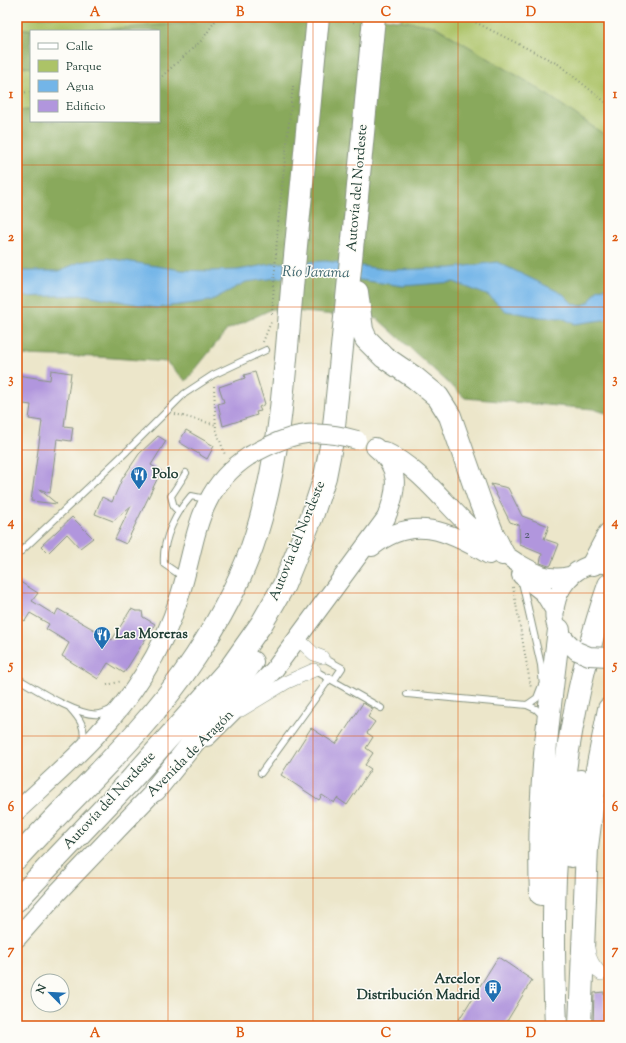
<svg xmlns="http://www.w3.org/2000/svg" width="626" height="1043" font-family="'Sorts Mill Goudy',serif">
  <rect width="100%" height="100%" fill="#fdfcf7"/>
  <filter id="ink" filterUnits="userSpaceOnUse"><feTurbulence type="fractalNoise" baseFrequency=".025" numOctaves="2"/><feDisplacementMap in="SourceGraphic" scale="8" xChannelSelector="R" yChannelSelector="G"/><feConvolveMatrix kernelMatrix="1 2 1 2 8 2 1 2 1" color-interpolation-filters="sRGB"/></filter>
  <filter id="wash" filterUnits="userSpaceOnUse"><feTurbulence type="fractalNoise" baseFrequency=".012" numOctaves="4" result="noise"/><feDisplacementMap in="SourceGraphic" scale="16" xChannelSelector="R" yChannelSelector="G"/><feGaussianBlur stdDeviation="0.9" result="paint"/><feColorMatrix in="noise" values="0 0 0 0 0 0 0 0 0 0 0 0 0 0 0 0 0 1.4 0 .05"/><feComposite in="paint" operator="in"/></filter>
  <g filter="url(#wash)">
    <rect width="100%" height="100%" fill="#ece6ca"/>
    <path fill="#acc367" stroke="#66804e" d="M17,17H237L216,21C150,26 83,36 17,28Z
      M401,17H609V138L536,87L435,26L401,21Z
      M17,65L31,68V110L17,111Z"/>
    <path fill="#89a95c" stroke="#547348" d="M237,17H378L434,26L536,87L609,138V414L593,409L465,398L378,319L272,309L227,330L186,381L166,362L99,357L17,355V111L31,110V121H159V31H82L216,21Z
      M17,28L38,31H31V68L17,65Z"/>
    <path fill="#73b5e8" stroke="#49798e" d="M107,258L181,270L210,271L238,270L276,263L326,261L389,270L452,268L497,262L563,294L572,303L581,306L589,302L598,289L609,287V319L575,324L562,318L540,317L506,311L489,296L454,282L403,286L325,275L284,277L246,282L210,301L156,308L87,295L17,297V271H59L80,262Z"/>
    <g id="blocks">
      <path fill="#b196dd" d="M51,370L71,373L64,426L73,427L71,441L57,439L50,493L39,489L57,504L31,501L42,421L29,419L31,405L17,403V375L50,380Z
        M255,372L265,404L259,407L261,411L256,412L257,415L223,426L218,404L224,402L219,387L245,378L244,375Z
        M186,430L214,446L207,459L179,442Z
        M158,436L166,441L151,465L161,471L126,544L115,539L131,506L113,521L95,514L102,497L112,502L122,479L139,454Z
        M491,484L508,488L522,516L549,526L544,539L559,544L551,565L549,566L540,563L542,554L520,545L519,525L510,522Z
        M72,517L93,538L80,548L67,534L48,553L41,546Z
        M17,580L38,593L32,601L55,615L58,609L112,640L131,609L136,611H142L143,617L155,624L124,673L108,663L98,679L62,656L69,643L46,629L49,624L30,613L25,621L17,616Z
        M363,703L373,709L368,717L375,722L367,733L373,737L366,748L373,753L365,765L371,769L347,805L337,798L334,803L322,795L319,800L281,775L311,728L336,744Z
        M498,957L532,980L504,1026H455Z
        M604,992L605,1026H593L594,993Z"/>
    </g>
  </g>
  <g filter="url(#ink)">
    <use href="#blocks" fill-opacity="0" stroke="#86927f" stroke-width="1"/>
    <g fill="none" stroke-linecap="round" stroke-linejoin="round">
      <defs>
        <path id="lane" d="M178,511L174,507L171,496L186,473
          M17,555L127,451L184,394L213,375L266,350
          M183,577L164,564C162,539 176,513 191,496L206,499
          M522,582L541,665L543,686
          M322,657L342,668L334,680
          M314,670L381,708
          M17,678C34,688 80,718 99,714C103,714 107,711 111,710
          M542,685L537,698L527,705L536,709L543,716
          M407,694L527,705
          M70,708C80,719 86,727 83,743
          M261,773L330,678"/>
        <path id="street" d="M298,639L314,654L322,657
          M241,710L287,682L314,670
          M588,948C589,960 594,966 601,974"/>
        <path id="secondary" d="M384,451C417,466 442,500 468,525C483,539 499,551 516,562C535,573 548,581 569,576
          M372,547C413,514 449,531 489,555
          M521,575L544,593L555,611
          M577,651C568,643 557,633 555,621C550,591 578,557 609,565
          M207,737L274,670L386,518C398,490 401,467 375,447
          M17,811C63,768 111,728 144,674C159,651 172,621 180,595C198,538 195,492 249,456
          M17,938L57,893L164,781"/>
        <path id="highway" d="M357,292L362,330L366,339L384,357L415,378L438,397L450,416L481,504L493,534L503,554
          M593,564L609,534
          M155,790L208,724L252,662
          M572,856L580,781
          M17,858C77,792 147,731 196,656C220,619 243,577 256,535C282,452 285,363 293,277C301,190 310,104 318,17
          M541,894C537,805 548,717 559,630
          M17,900L129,782L231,667L262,623L284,585L312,516L325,477L333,436L353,239
          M556,1026C554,977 553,927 555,878C559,783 577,675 609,585
          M580,1026L587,847L597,769L609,709"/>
      </defs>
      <use href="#lane" stroke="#86927f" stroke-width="8"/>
      <use href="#street" stroke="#86927f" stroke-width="14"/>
      <use href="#secondary" stroke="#86927f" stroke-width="20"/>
      <use href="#highway" stroke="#86927f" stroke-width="24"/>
      <path stroke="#86927f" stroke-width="2" stroke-dasharray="1 3" stroke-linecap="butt" d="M338,17L356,23
        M465,17L558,64L609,105
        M159,79L202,40L218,17
        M17,93L31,92
        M272,314L278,224L293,86
        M263,342L271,322
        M214,386L216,429L225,455
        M175,414L216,425
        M513,587L531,688
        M107,685L122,681"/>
      <use href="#lane" stroke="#fff" stroke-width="6"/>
      <use href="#street" stroke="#fff" stroke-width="13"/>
      <use href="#secondary" stroke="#fff" stroke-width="18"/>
      <use href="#highway" stroke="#fff" stroke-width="22"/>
      <defs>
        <path id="secondary-bridge" d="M249,456C288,434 312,427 357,440
          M577,651L589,656L609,657"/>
        <path id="highway-bridge" d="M353,239L374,17"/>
      </defs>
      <use href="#secondary-bridge" stroke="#86927f" stroke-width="20" stroke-linecap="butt"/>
      <use href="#highway-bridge" stroke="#86927f" stroke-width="24" stroke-linecap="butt"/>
      <use href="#secondary-bridge" stroke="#fff" stroke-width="18"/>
      <use href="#highway-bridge" stroke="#fff" stroke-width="22"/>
    </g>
  </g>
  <path fill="none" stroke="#de580e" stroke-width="1" stroke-opacity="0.55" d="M168,17V1026M313,17V1026M458,17V1026M17,165H609M17,307H609M17,450H609M17,593H609M17,736H609M17,878H609"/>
  <defs>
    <symbol id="restaurant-pin" viewBox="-11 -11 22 30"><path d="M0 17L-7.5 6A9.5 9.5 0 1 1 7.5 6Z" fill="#1f6fb2" stroke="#fdfcf7"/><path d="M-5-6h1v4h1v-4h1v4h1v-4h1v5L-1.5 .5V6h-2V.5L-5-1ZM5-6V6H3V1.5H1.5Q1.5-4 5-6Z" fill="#fff"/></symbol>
    <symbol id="building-pin" viewBox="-11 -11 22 30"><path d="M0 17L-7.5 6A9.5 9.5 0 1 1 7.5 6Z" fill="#1f6fb2" stroke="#fdfcf7"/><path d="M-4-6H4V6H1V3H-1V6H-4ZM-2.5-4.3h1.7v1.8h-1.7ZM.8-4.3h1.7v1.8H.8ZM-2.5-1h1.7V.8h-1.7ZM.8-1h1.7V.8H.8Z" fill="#fff"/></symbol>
  </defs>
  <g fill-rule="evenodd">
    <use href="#restaurant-pin" x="129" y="465" width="20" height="27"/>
    <use href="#restaurant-pin" x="92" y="625" width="20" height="27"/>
    <use href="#building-pin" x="483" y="978" width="20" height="27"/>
  </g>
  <g text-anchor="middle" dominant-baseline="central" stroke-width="3" stroke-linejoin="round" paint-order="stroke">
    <g font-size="12" fill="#44535e">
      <text x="527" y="535">2</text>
    </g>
    <g font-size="14" fill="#1f3d34" stroke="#fdfcf7">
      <text transform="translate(358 188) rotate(-85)">Autovía del Nordeste</text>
      <text transform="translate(298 541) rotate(-68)">Autovía del Nordeste</text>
      <text transform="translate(191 754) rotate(-45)">Avenida de Aragón</text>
      <text transform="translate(110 801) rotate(-47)">Autovía del Nordeste</text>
    </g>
    <g font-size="14" font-weight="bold" fill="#1f3d34" stroke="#fdfcf7" text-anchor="start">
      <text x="152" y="475">Polo</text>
      <text x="115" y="635">Las Moreras</text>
      <text x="480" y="980" text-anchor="end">Arcelor<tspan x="480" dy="16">Distribución Madrid</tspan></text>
    </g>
    <g font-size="15" font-style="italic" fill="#38616a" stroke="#fdfcf7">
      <text transform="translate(316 273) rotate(1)">Río Jarama</text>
    </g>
  </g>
  <rect width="626" height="1043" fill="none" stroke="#fdfcf7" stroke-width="44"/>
  <rect x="30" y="30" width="130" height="92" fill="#fdfcf7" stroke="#a4b0a9"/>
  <rect x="38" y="43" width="20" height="6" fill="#ffffff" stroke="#a4b0a9"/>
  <text x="66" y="50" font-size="12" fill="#1f3d34">Calle</text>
  <rect x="38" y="60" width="20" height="12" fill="#acc367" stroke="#a4b0a9"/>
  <text x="66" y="70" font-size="12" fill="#1f3d34">Parque</text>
  <rect x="38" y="80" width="20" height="12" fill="#73b5e8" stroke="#a4b0a9"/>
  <text x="66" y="90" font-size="12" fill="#1f3d34">Agua</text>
  <rect x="38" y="100" width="20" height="12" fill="#b196dd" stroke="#a4b0a9"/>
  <text x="66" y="110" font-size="12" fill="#1f3d34">Edificio</text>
  <g transform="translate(50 993) rotate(294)"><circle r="19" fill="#fdfcf7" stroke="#a4b0a9"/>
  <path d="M0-3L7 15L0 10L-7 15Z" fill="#1f6fb2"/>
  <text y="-6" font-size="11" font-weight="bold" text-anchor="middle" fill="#1f3d34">N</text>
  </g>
  <rect x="22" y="22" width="582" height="999" fill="none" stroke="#de580e" stroke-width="1.5"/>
  <g font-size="13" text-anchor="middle" font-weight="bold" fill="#de580e">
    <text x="95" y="16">A</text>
    <text x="240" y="16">B</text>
    <text x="386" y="16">C</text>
    <text x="531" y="16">D</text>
    <text x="11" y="98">1</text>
    <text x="615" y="98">1</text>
    <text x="11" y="241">2</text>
    <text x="615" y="241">2</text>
    <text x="11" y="383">3</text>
    <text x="615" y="383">3</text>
    <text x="11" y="526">4</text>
    <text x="615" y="526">4</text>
    <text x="11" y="669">5</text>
    <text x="615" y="669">5</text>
    <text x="11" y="811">6</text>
    <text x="615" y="811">6</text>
    <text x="11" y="954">7</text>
    <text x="615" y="954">7</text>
    <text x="95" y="1037">A</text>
    <text x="240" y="1037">B</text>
    <text x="386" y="1037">C</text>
    <text x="531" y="1037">D</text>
  </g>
</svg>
